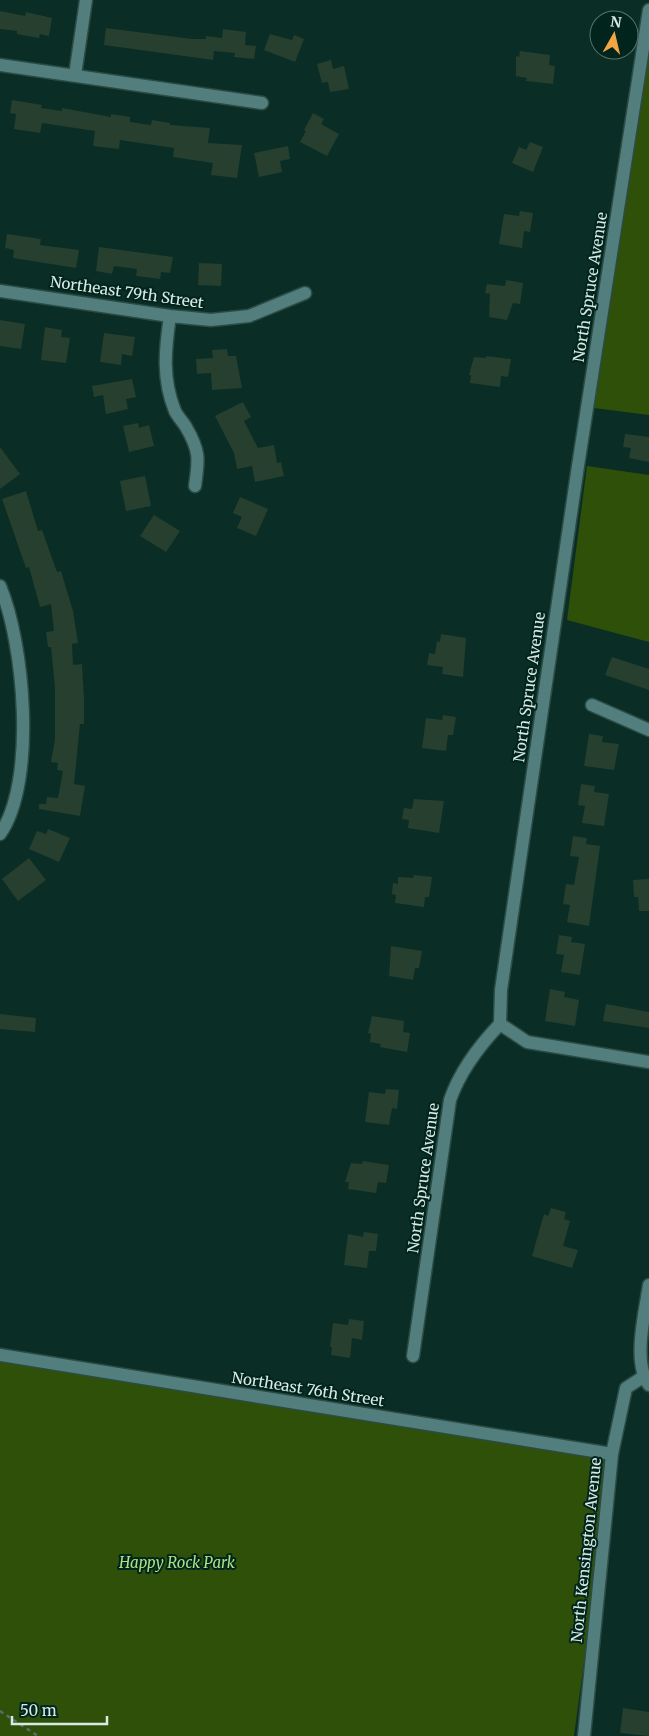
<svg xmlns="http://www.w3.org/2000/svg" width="649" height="1736" font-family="Merriweather,serif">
  <rect width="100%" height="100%" fill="#0a2e26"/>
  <path fill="#2f5009" d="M649,53V415L594,408Z
    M587,466L649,475V642L567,620Z
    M0,1360L612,1454L574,1736H0Z"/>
  <path fill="#263f2e" d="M0,11L25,16L26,12L52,18L49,36L40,34L39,38L17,34V31L0,29Z
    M106,28L192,39H206V36L222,38L223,29L246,32L245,45L256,46L254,59L234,57L235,53L214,51L213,60L104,45Z
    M270,34L292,40L294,35L304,39L295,62L264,50Z
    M520,51L550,55L549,65L555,66L553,84L526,81L527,78L516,76V56L519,57Z
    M331,60L333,69L344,66L349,89L330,92L328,82L322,83L317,64Z
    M12,100L42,105L41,108L62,111V108L111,117V114L130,117V122L151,125L152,120L170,123V125L210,128L208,143L242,145L237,178L211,175L213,163L173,157L174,148L120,140L119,149L93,146L95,131L42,123L40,133L14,129L16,114L10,113Z
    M313,113L324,119L321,124L339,134L327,156L300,142L306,131L304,130Z
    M530,142L543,147L533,172L512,163L519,147L526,150Z
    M288,146L290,159L280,161L282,172L259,177L254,153Z
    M520,211L533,213L530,232L524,231L522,248L499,244L504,214L519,216Z
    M7,234L41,239L40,245L79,250L76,268L13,258L14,250L5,248Z
    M99,247L173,257L170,273L161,272L160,279L136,276L137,269L114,266L112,274L96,271Z
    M199,263L222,264L221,286L198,285Z
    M506,280L523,283L520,304L513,303L507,320L489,317L490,294L485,293L487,284L505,286Z
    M0,320L25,324L21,349L0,346Z
    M45,327L62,330L61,337L70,338L66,363L41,360Z
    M104,333L135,337L132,356L122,354L121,365L100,362Z
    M227,349L228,356H236L242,388L212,390L211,373L197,374L196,359L213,358L212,350Z
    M486,356L511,359L508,377L501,376L500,387L470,383L471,375H469L474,357L486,358Z
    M132,379L136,397L126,399L128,409L106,414L103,395L94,397L92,386Z
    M243,402L251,417L244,421L258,448L274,445L277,463L281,462L284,476L255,482L252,466L237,469L234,453L215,416Z
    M138,423L139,428L149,425L154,446L129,452L123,426Z
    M625,434L649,437V462L629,458L631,448L623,447Z
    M0,447L20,474L0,489Z
    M145,476L151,506L126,511L120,481Z
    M26,491L38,531L42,530L57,572L61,571L73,611L78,643L72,644L73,665L82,664L84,699V724H80L74,784L85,786L80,816L39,809V804H46L47,797L58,798L63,771L57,770L58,763L51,762L55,739V688L51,647H48L46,632L54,631L51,604L40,607L29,567L26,568L2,499Z
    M240,497L268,509L256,536L237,528L242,517L233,513Z
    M154,515L180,531L166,552L140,536Z
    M441,634L466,638L463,677L442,674L443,667L427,665L429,653L435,654L437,641L440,642Z
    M612,657L649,669V690L605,675Z
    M443,715L456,717L453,735H448L446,751L422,748L426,718L442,720Z
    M589,734L603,736L602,742L619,744L614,770L584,766Z
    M581,784L595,786L594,792L609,794L604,826L582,823L585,806L578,805Z
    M414,799L444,801L439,833L408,828L409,820L402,819L404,808L412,809Z
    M48,829L70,838L59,862L29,849L37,831L46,834Z
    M573,836L587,838L586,844L600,846L589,926L567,922L570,905L563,904L566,884L574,885L579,857L570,856Z
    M29,858L46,880L18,901L2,879Z
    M414,875L432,877L429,897H425L424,907L395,903L396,895L392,894L393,883L398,884V877L413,878Z
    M649,879V911H639L638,897H634L633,880Z
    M559,935L572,937L571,942L585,944L580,975L561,972L564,955L556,954Z
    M391,946L422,951L419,968H415L413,980L389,976Z
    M550,989L565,992L564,997L579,1000L575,1026L545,1021Z
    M606,1004L649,1012V1028L603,1021Z
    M0,1014L36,1018L35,1032L0,1029Z
    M372,1016L404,1021L403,1032L410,1033L407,1052L380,1047L381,1044L370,1042L371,1034L368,1033Z
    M386,1089L399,1090L397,1109L392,1108L389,1125L365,1122L369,1092L385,1094Z
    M363,1161L389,1165L386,1183L378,1182L376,1193L348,1189L349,1182H345L351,1163L362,1164Z
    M551,1208L566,1212L564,1219L570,1221L563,1246L578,1250L572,1268L532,1256L544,1214L548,1216Z
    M364,1232L378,1234L376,1251H369L367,1268L344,1265L348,1234L363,1237Z
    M349,1319L364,1321L362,1340L352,1338L350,1358L331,1355L332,1347H330L333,1323L348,1325Z
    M623,1708L649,1712V1736L620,1733Z"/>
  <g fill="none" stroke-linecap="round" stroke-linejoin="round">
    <defs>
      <path id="minor" d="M0,65L262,103
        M75,75L86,0
        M0,291L170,316L211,320L249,316L305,293
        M170,316C165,350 162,379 175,411C178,417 183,422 186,427C200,451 199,459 195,486
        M0,586C24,643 37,781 0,834
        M592,705L649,730
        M500,1024L527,1042L649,1062
        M649,1285C645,1313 632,1362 649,1385
        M0,1355L612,1454
        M413,1356L450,1100C460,1071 479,1046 500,1024L501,990L514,901L578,466L649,10
        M584,1736L612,1454L626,1388L643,1377"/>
    </defs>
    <use href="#minor" stroke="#2b4c44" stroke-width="15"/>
    <path stroke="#537169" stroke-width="2.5" stroke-dasharray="4 4" stroke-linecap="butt" d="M0,1711L38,1736"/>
    <use href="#minor" stroke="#537e7e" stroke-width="12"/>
  </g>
  <g text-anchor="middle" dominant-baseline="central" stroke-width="4" stroke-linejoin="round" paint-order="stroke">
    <g font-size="15" fill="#d7eae4" stroke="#01241c">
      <text transform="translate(590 287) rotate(-81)">North Spruce Avenue</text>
      <text transform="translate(127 292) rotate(8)">Northeast 79th Street</text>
      <text transform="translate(529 687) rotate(-82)">North Spruce Avenue</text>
      <text transform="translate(423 1178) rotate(-82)">North Spruce Avenue</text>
      <text transform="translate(308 1389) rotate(9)">Northeast 76th Street</text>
      <text transform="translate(586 1550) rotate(-84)">North Kensington Avenue</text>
    </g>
    <g font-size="15" font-style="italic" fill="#ade182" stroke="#01241c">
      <text x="177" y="1562">Happy Rock Park</text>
    </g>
  </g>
  <g transform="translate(614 35) rotate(8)"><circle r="24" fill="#01241c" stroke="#57736c"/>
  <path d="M0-4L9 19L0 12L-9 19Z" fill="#f3a443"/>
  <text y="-8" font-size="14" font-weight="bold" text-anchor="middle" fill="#d7eae4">N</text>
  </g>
  <path d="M12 1716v8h95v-8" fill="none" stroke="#d7eae4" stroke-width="2.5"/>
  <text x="20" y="1716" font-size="15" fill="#d7eae4" stroke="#01241c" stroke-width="4" paint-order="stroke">50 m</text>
</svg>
